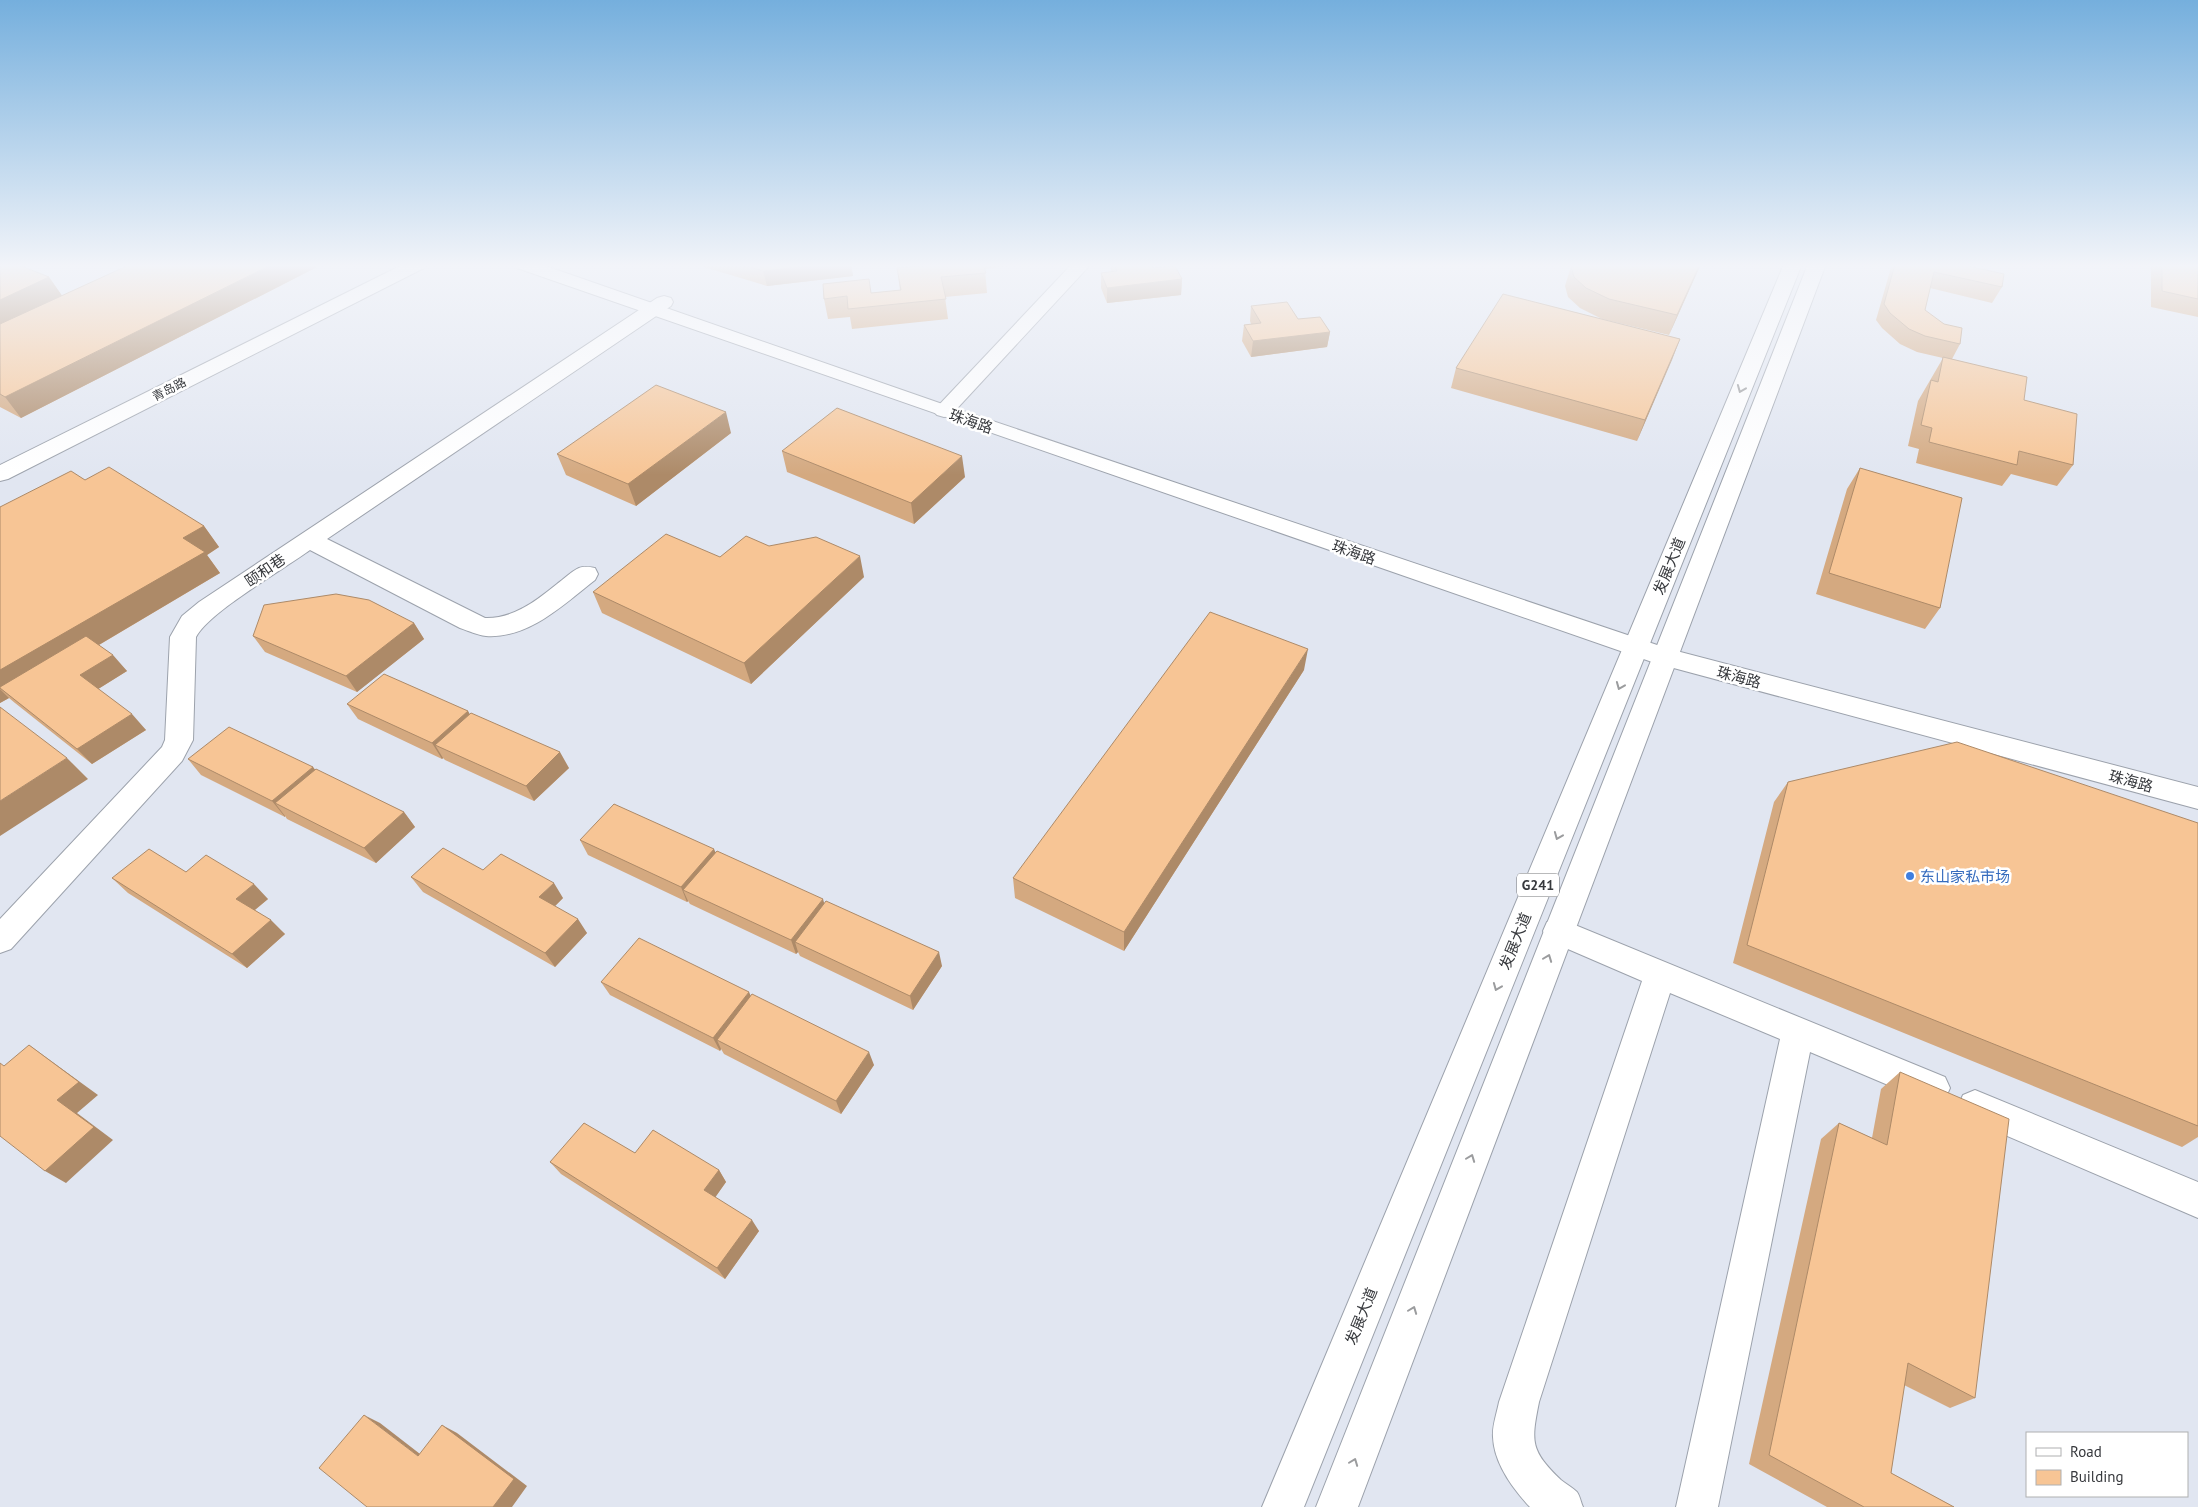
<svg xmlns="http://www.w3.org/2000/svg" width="2198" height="1507" font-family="'PT Sans','Noto Sans SC',sans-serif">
  <rect width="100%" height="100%" fill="#e1e6f1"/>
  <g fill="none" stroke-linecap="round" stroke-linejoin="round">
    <defs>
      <path id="minor" d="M404,264H427L424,268L8,479L0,481V465Z
        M1072,264H1091L951,415L944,417L937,415L933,411L937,407Z
        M664,296L671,298L673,302L671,306L327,539L485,618C513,619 536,601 557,584C564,579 572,571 579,568C585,566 589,567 595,568L598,574L595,580C564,604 529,639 486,636C477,635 469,631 460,628L310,550C284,569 209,612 196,637L193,740L182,761L11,949L0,953V919L162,747L165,740L170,637L182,616L199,602L657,298Z
        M1558,918L1945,1077L1950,1088L1945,1099L1933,1104L1810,1052L1718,1507H1676L1780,1039L1670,993L1539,1402C1531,1442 1530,1450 1561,1480C1566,1484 1573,1488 1577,1492C1580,1496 1581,1503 1583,1507H1530C1513,1489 1494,1463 1493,1437C1492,1426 1497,1413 1499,1402L1642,981L1547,940L1543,931L1547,922Z
        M1975,1090L2198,1182V1218L1963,1117L1958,1106L1963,1095Z"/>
      <path id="major" d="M514,264H540L951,407L1669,649L2198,787V809L1655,663L517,268Z"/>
      <path id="highway" d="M1784,264H1802L1304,1507H1262Z
        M1808,264H1826L1358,1507H1316Z"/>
    </defs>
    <use href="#minor" stroke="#9ca2ac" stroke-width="2"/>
    <use href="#major" stroke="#9ca2ac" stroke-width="2"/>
    <use href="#highway" stroke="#9ca2ac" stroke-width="2"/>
    <use href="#minor" fill="#fff" fill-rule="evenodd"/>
    <use href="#major" fill="#fff" fill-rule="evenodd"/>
    <use href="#highway" fill="#fff" fill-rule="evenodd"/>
  </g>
  <path fill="#d4a980" d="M0,264H26L21,266L49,277L62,296L317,267L21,418L0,407Z
    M694,264H851L853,276L767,286Z
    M944,264H1007V266L985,269L987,293L945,297L948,319L852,329L850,317L828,319L824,299L900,290L897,268Z
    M1111,264H1151L1153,268L1182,279L1181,295L1107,303L1101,288V273L1111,272Z
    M1701,264L1669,335L1602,319L1580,308L1568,297L1565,286L1571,266Z
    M1892,264H1959L2002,287L1992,303L1930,288L1925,310L1960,344L1952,359L2024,400L2073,465L2057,486L2011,474L2002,486L1916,463L1919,449L1908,446L1918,401L1943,358L1917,352L1900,344L1882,328L1876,320Z
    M2151,264H2198V317L2151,307Z
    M1251,306L1298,319L1330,332L1327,347L1251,357L1242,341L1244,325L1251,324L1250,321Z
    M1680,339L1637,441L1451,388L1456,368Z
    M731,433L636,506L566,475L557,454Z
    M782,451L965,477L914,524L787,472Z
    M1860,468L1940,608L1925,629L1816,594L1847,489Z
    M85,480L204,526L219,547L207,555L220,573L99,645L127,671L98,689L146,730L92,764L15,703L9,698L0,703V507Z
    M769,546L864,577L751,684L602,613L593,592L720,557Z
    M414,623L424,639L357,692L265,652L253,636Z
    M1304,670L1124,951L1015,898L1013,878Z
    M347,704L468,711L469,714L569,768L534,801L445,760L443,758L442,759L358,719Z
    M188,759L313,767L315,770L404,812L415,827L376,863L287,819L285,816V817L201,775Z
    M1788,782L2198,823V1137L2182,1147L1733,963L1774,802Z
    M580,840L716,852L824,904L942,966L913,1010L800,956L798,952L796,954L690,904L688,901L687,902L588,855Z
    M483,870L563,898L555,906L587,933L555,967L423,892L411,877Z
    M186,872L268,899L255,910L285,934L247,968L128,893L112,878Z
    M601,982L751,996L874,1065L841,1114L724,1054L721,1049L720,1051L610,995Z
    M1900,1072L1975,1398L1950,1408L1904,1385L1891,1473L1954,1507H1827L1749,1464L1821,1139L1839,1123L1872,1138L1881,1089Z
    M635,1153L719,1170L726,1182L715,1197L759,1231L725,1279L561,1174L550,1162Z"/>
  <path fill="#ad8a68" d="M0,264H26L0,275Z
    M273,264H315L317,267L21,418L5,397Z
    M827,264H851L853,276L767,286L763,271Z
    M1700,264H1701L1669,335L1677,315Z
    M49,277L63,297L0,327V300Z
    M1182,279L1181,295L1107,303V288Z
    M1330,332L1327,347L1251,357L1253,341Z
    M1680,339L1672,360L1637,441L1645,420Z
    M726,412L731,433L636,506L628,484Z
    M962,456L965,477L914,524L911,503Z
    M204,526L219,547L207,555L220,573L11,697L0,688V670L183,538Z
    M860,556L864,577L751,684L744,663Z
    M414,623L424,639L357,692L346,676Z
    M1308,649L1304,670L1124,951V932Z
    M113,655L127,671L95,691L80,675Z
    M0,689L9,698L0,703Z
    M468,711L477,727L435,745L443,758L442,759L432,743Z
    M132,714L146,730L92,764L77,749Z
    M560,752L569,768L534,801L526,786Z
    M67,758L88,779L0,836V801Z
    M313,767L325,783L275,803L285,816V817L272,801Z
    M404,812L415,827L376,863L364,848Z
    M714,849L721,864L683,890L688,901L687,902L681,887Z
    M554,883L563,898L549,912L539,897Z
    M254,884L268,899L251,913L236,899Z
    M823,899L827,913L795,942L798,952L796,954L791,940Z
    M578,919L587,933L555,967L545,953Z
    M271,920L285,934L247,968L232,954Z
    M939,952L942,966L913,1010L910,996Z
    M749,992L755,1005L717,1040L721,1049L720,1051L713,1038Z
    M29,1045L98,1095L77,1113L113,1140L66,1183L45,1171L57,1100Z
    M869,1052L874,1065L841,1114L836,1101Z
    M719,1170L726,1182L712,1202L704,1190Z
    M752,1220L759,1231L725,1279L717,1268Z
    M364,1415L380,1423L433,1464L418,1456Z
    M442,1425L457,1433L527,1486L512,1507H493Z"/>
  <path fill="#f7c595" stroke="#ad8a68" d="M5,264H16L49,277L0,300V266Z
    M131,264H273L5,397L0,394V324Z
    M741,264H827L763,271Z
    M944,264H983L986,273L941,277L946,299L848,309L847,296L824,299L823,284L869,279L871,293L901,290L897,268Z
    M1114,264H1151L1153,268L1175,266L1182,279L1107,288L1101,273L1117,271Z
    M1573,264H1700L1677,315L1609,299L1586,288L1574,277L1571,266Z
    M1895,264H1959L2004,274L2002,287L1934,272L1925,310L1944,324L1962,328L1960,344L1925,336L1909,329L1890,313L1884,304Z
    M2162,264H2198V299L2162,291Z
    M1503,294L1680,339L1645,420L1456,368Z
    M1287,302L1298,319L1320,317L1330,332L1253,341L1244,325L1261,323L1251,306Z
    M1943,357L2027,377L2024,400L2077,414L2073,465L2019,451L2017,465L1929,442L1932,428L1921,425L1931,380L1938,382Z
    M656,385L726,412L628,484L557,454Z
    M837,408L962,456L911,503L782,451Z
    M109,467L204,526L183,538L205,552L0,670V507L71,471L85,480Z
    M1860,468L1962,498L1940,608L1829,573Z
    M666,534L720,557L746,536L769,546L816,537L860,556L744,663L593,592Z
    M336,594L369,600L414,623L346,676L253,636L264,605Z
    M1210,612L1308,649L1124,932L1013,878Z
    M86,636L113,655L80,675L132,714L77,749L0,688V687Z
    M384,674L468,711L432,743L347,704Z
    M0,707L67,758L0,801Z
    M471,713L560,752L526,786L435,745Z
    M229,727L313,767L272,801L188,759Z
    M1957,742L2198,823V1126L1747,945L1788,782Z
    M316,769L404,812L364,848L275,803Z
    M614,804L714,849L681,887L580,840Z
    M443,848L483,870L501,854L554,883L539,897L578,919L545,953L411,877Z
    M149,849L186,872L206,855L254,884L236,899L271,920L232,954L112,878Z
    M717,851L823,899L791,940L683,890Z
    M826,901L939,952L910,996L795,942Z
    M639,938L749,992L713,1038L601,982Z
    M752,994L869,1052L836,1101L717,1040Z
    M29,1045L79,1082L57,1100L94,1127L45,1171L0,1136V1063L4,1066Z
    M1900,1072L2009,1119L1975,1398L1908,1363L1891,1473L1954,1507H1864L1769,1455L1839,1123L1887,1145Z
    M584,1123L635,1153L653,1130L719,1170L704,1190L752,1220L717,1268L550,1162Z
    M364,1415L418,1456L442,1425L514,1479L493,1507H367L319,1468Z"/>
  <defs><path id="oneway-chevron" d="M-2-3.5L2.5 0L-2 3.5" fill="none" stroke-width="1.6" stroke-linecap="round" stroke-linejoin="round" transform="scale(1.25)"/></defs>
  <g stroke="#9b9c9e">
    <use href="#oneway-chevron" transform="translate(1741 389) rotate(112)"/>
    <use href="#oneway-chevron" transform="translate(1620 686) rotate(112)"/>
    <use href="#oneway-chevron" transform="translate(1558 836) rotate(112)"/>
    <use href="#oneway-chevron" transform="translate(1548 958) rotate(-69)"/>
    <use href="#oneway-chevron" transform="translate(1497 987) rotate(112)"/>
    <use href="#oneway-chevron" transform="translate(1471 1158) rotate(-69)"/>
    <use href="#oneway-chevron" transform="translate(1413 1310) rotate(-69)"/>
    <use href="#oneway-chevron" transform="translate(1354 1462) rotate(-69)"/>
  </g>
  <linearGradient id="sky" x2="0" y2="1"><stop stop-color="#75afdd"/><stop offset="0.56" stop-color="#f2f4f9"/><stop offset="1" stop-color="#f2f4f9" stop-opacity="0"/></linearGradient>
  <rect width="2198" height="475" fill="url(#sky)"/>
  <circle fill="#3f7fe0" stroke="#fff" stroke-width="2" cx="1910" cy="876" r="5"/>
  <g text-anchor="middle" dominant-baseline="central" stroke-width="5" stroke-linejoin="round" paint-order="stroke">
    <g font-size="12" fill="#37393d" stroke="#fff">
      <text transform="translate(169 389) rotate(-27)">青岛路</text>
    </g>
    <rect fill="#fff" stroke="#737477" stroke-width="1" x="1517" y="873.5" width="42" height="23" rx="4"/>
    <g font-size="14" font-weight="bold" fill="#37393d">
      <text x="1538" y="885">G241</text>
    </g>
    <g font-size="15" fill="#37393d" stroke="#fff">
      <text transform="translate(971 421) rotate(19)">珠海路</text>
      <text transform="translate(1354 552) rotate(19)">珠海路</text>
      <text transform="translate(1669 566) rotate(-68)">发展大道</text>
      <text transform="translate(265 570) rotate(-34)">颐和巷</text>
      <text transform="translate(1739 677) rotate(15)">珠海路</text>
      <text transform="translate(2131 781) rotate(15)">珠海路</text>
      <text transform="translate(1515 941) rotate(-68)">发展大道</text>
      <text transform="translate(1361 1316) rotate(-68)">发展大道</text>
    </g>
    <g font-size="15" fill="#366cbe" stroke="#fff" text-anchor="start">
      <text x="1920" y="876">东山家私市场</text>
    </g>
  </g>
  <rect x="2026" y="1432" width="162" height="65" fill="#ffffff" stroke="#afb0b1"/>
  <rect x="2036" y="1448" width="25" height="8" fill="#ffffff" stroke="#afb0b1"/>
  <text x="2070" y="1457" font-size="15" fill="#37393d">Road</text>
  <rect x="2036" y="1470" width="25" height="15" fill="#f7c595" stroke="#afb0b1"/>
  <text x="2070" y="1482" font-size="15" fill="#37393d">Building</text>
</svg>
